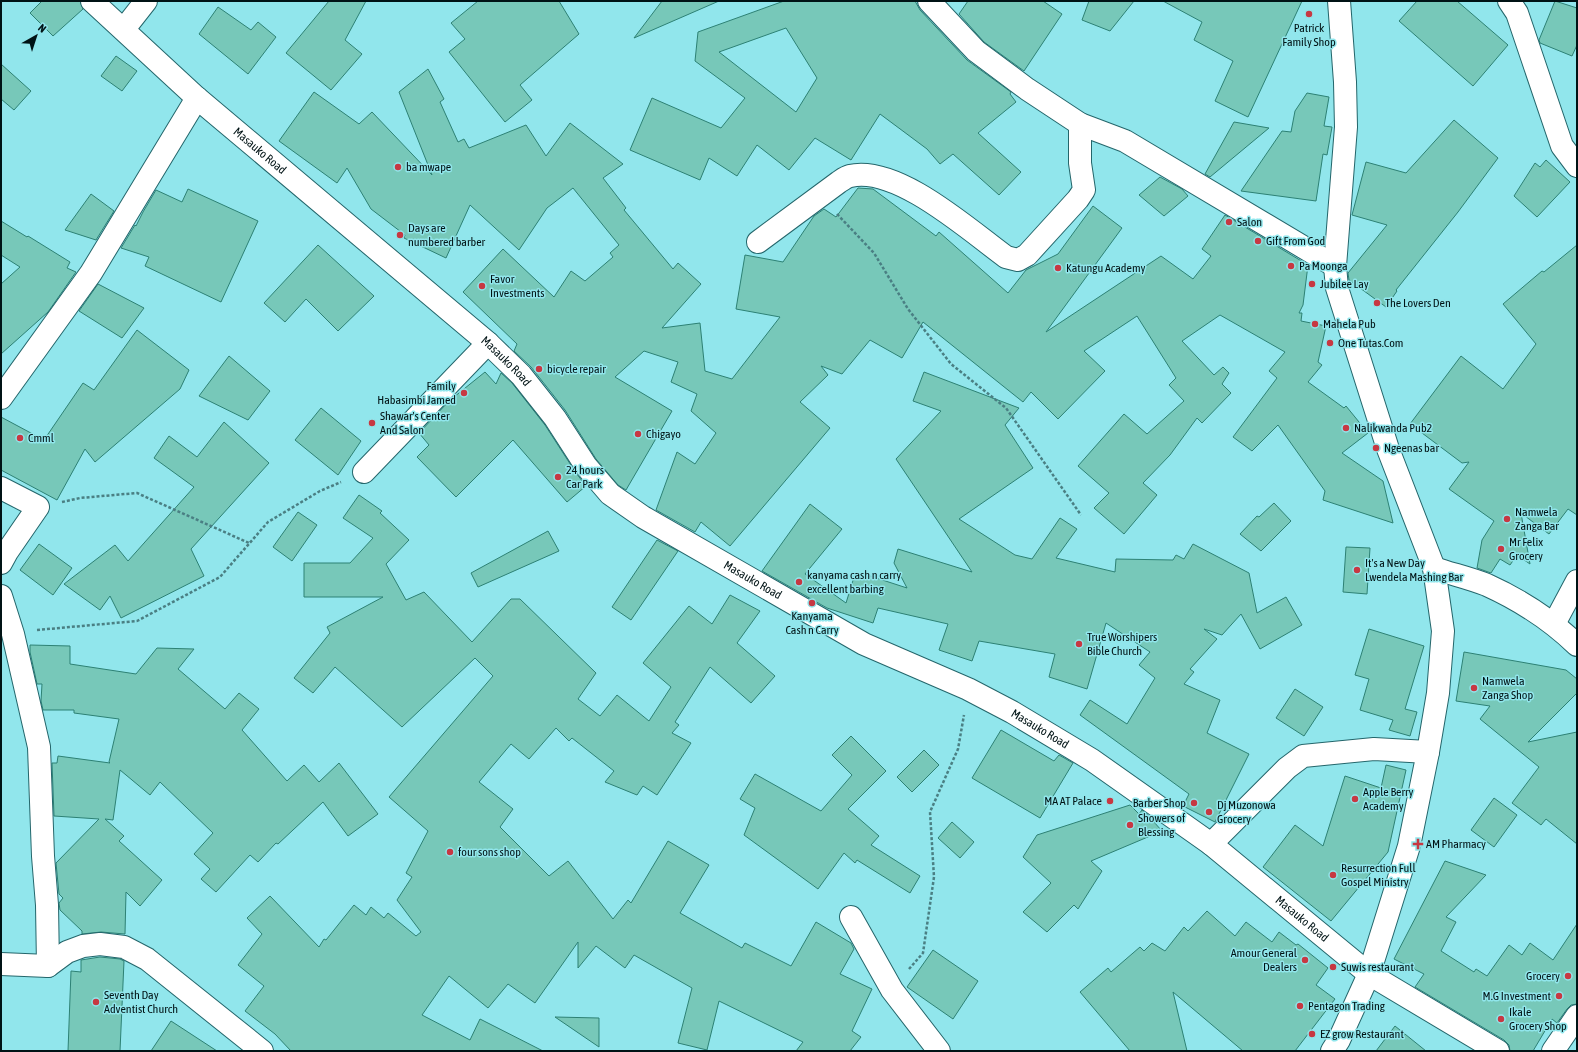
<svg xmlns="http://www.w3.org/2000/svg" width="1578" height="1052" font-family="'Asap Condensed',sans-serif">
  <rect width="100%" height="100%" fill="#91e6ec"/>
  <path fill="#77c8b9" stroke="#2d8174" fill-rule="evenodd" d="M42,1H80L83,9L53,36L30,13Z
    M329,1H366L345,40L362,54L331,90L286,53Z
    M478,1H559L579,34L520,85L532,100L505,122L449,52L465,39L451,23Z
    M662,1H719L634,38Z
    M784,1H915L920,10L967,60L1011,92L1010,94L1016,102L978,133L1021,172L999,195L953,154L940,164L927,149L880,114L851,160L815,138L789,170L757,145L737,176L709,158L700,180L630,150L652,98L721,128L745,98L695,61L698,32ZM786,28L817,78L796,112L719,52Z
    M968,1H1043L1062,14L1024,71L984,42L959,14Z
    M1089,1H1134L1110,31L1082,20Z
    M1163,1H1302L1248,117L1215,101L1233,61L1194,40L1202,22Z
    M1417,1H1457L1508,45L1473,86L1399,21Z
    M1555,1L1577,8V45L1572,56L1540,43L1539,40Z
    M218,7L251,30L258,22L276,37L248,74L199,34Z
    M116,56L137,71L122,91L101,76Z
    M1,64L31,91L14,110L1,99Z
    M428,69L444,99L440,102L458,142L464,139L469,148L526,125L546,156L570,123L623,164L603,178L626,208L624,210L673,269L678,263L701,284L662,328L700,323L705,371L732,379L780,317L736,309L745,255L783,262L814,216L824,209L836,217L858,188L873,189L936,236L939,232L1008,293L1026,270L1058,254L1093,206L1122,228L1046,332L1161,256L1193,279L1211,256L1202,249L1225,215L1308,265L1303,305L1299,313H1302L1301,321L1326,326L1318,362L1322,365L1308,382L1344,408L1346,406L1368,433L1342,453L1383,481L1393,523L1323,500L1325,491L1278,425L1252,451L1233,437L1277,378L1269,371L1285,352L1220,315L1182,341L1214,375L1223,367L1229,373L1222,384L1231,393L1202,423L1197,418L1170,455L1143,483L1157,495L1124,534L1094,508L1109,493L1078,466L1124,414L1147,434L1184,401L1169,385L1176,378L1137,316L1084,351L1105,371L1058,419L1031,392L1023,402L923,322L902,358L870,340L842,374L821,366L828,375L800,402L830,428L730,546L701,522L695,532L656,510L677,452L695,464L716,433L691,411L697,394L671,382L678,362L644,351L615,377L672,411L626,490L618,485L596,459L565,410L531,367L514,351L517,344L463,292L503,249L554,297L571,271L585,281L613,257L610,253L619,245L573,188L547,208L519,250L470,205L446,258L404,238L405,235L371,209L347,168L337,183L279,141L314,92L359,124L372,112L432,175L399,92Z
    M1307,93L1329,97L1324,126L1332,127L1327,155L1323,154L1316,201L1241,191L1282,131L1291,132L1295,111Z
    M1454,120L1498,158L1458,212L1396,290L1397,291L1386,307L1349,280L1348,273L1387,225L1352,215L1366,162L1406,173Z
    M1234,122L1269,128L1210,177L1205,174Z
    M1546,160L1570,182L1537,217L1514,196L1535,163L1540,167Z
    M1160,177L1182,189L1188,196L1164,216L1139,195Z
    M188,189L258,221L221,302L145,266L149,257L121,248L135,225L136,226L143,212L156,190L182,202Z
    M91,194L114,211L96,240L65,230Z
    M1,221L27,237L28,236L70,262L67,268L76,272L48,312L1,354V284L20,267L1,255Z
    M318,245L374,296L338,331L306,299L285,322L264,303Z
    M1577,245V515L1568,509L1549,534L1521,513L1530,564L1517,555L1510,565L1500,559L1491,573L1477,568L1482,540L1494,521L1449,489L1469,462L1462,463L1410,424L1461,356L1503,389L1536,344L1503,304L1542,271L1544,272Z
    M98,284L144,308L122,338L79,311Z
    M137,330L189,370L180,389L95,462L85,449L57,500L1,470V417L44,440L83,383L94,390Z
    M229,356L270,391L248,420L199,396Z
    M485,372L496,384L501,373L512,383L545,425L576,473L586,486L567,502L513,440L456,497L417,457L429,445L419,433L449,401Z
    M924,372L1019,408L1005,425L1033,468L959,519L1015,555L1032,559L1060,518L1077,529L1056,558L1115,572L1116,559L1173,560L1176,555L1184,559L1193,544L1249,573L1257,613L1286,597L1302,625L1260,649L1241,614L1222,635L1204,629L1217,639L1190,669L1194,672L1184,684L1220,700L1207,733L1249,754L1215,822L1183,806L1189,794L1080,715L1090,700L1127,724L1155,678L1139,665L1150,652L1106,623L1087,689L1049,677L1055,654L979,641L972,661L939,650L948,624L878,608L873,623L827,608L762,571L810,504L842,529L805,574L846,603L855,574H864L907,588L894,563L898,549L972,572L896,459L941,411L913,401Z
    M321,408L361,441L338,475L295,440Z
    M224,422L269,463L191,549L204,576L121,618L110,596L100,610L64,584L115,545L128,561L194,487L154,458L169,436L197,457Z
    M359,495L382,511L380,513L409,540L386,564L406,600L424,592L472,642L511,599H520L596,673L578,699L600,716L617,695L649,721L671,687L643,663L689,606L712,624L730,595L760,611L737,643L775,676L751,703L710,667L675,722L679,725L672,733L691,743L657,795L643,786L637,795L605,782L614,771L572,738L569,741L556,728L529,759L511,744L479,782L513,809L500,827L549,876L568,861L613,919L628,900L631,903L668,841L709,865L680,913L742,948L745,943L791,966L816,922L851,943L854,949L840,974L872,989L852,1031L861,1037L850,1051H796L803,1042L719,1001L707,1050L678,1043L692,988L634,955L625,968L596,946L578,968V942L535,1003L508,984L488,1008L449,976L422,1015L470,1040L480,1019L543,1051H291L275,1034L245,1011L264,986L238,965L262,934L247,918L270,896L319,947L324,939L326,940L354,905L366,915L371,907L384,918L388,913L416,936L421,932L397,900L412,877L406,873L428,831L389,797L493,676L475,658L402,727L335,667L313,693L294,678L330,633L327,627L383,597H304V563H350L373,538L343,518Z
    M1274,503L1291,521L1261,551L1240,534L1257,516L1259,517Z
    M298,512L317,525L292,561L273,547Z
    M548,531L559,551L478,587L471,573Z
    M657,540L678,551L631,620L612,607Z
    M39,544L72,568L53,595L20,570Z
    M1346,547L1370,548L1367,594L1343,592Z
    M1369,629L1424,646L1405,709L1417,712L1410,736L1389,730L1393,720L1360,710L1369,679L1355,675Z
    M30,645L70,646V664L136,674L157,648L194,649L178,669L225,709L239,693L259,709L242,730L287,781L304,765L319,782L339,763L378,814L348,836L323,802L278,844L276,843L258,862L250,855L216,892L201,879L210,869L194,854L213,833L160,782L150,795L120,770L113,820L105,819L124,836L119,841L162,880L140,906L126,892L125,934L101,932L82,934V931L60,910L59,903L63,898L59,894L56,863L99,819L54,816L52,763H57L58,756L110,763L109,762L119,719L74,713V710H43L41,701L42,684H37L30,652Z
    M1464,652L1566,670L1577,679V693L1528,742L1577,732V844L1546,819L1541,825L1512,803L1539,767L1480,719L1490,706L1456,701Z
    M1295,689L1323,707L1304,736L1276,718Z
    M1001,730L1054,761L1059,755L1073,763L1040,818L972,778Z
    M851,736L886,771L848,809L879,836L871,845L920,876L910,893L857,860L855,863L844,853L818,889L744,835L755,808L740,799L755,774L821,811L852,775L832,755Z
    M924,750L939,765L912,792L897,777Z
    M1386,765L1406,770L1388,852L1331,921L1263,867L1295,825L1323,846L1345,776L1381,788Z
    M1494,798L1517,815L1494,847L1471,830Z
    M1130,805L1139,814L1142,810L1145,812L1162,831L1091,861L1102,871L1078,909L1074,905L1047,932L1023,912L1051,883L1023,857L1037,835Z
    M952,822L974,842L960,858L938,838Z
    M1445,861L1486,875L1446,917L1456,922L1441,951L1474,972L1476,969L1487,976L1509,945L1522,955L1530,943L1553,960L1577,924V1004L1571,1005L1567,1009L1557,1023L1552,1019L1533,1051H1510L1509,1045L1504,1040L1415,987L1424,974L1394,959Z
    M1207,911L1235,936L1246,922L1272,942L1279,932L1296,945L1298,944L1328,968L1316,985L1335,999L1295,1051H1243L1173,992L1187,1051H1130L1080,992L1108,968L1111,972L1140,947L1144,951L1152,943L1165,951L1184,927L1188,931Z
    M933,950L978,981L953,1019L907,987Z
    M100,957L120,959L124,961L120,1051H68L71,971L81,972V960Z
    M555,1017L599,1018V1047Z
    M171,1021L217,1051H151Z
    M1395,1026L1426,1051H1376Z"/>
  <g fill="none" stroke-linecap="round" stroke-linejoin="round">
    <defs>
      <g id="minor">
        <path id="s1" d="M92,1L197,98L488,343L521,375L555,418L586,466L610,494L643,517L864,644L968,689L1012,712L1092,760L1211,844L1369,974L1498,1051"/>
        <path d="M929,1L976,51L1027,89L1080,124L1125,141L1335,266"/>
        <path d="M1509,1L1517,13L1562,146L1577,166"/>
        <path d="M124,29L146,1"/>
        <path d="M758,242L839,182C842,180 846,177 850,176C897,165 969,230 1006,257L1018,260L1027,255L1078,199L1084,190L1080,163V124"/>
        <path d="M1,398L91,273L197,98"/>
        <path d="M364,472L488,343"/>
        <path d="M1,488L38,507L7,552L1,563"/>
        <path d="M1434,568C1451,574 1470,578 1487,585C1520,600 1551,620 1577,645"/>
        <path d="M1,596L13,634L39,747L43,856L47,905L48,966"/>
        <path d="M1554,624L1577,581"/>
        <path d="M1211,844L1287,768L1303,756L1374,749L1428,752"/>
        <path d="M851,917L892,990L939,1051"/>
        <path d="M1,964L48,966L67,952L83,946L100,944L124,947L147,959L262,1051"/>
        <path d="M1332,1051L1339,1040L1369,974L1409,846L1428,752L1438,693L1443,631L1434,568L1388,449L1337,288L1335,266L1346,127L1345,82L1339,1"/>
        <path d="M1553,1051L1577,1016"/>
      </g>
    </defs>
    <use href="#minor" stroke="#24666b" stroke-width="24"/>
    <path stroke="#4a7f83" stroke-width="2.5" stroke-dasharray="3 2" stroke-linecap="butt" d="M837,214L874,253L908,309L951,364L1006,408L1081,515
      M62,502L80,498L137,493L249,543
      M37,630L137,621L220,577L268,522L320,491L341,482
      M909,969L923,953L934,877L930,812L958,749L964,715"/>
    <use href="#minor" stroke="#fff" stroke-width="22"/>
  </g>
  <g fill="#c73842" stroke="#91e6ec" stroke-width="1.5">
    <circle cx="1309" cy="14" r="4"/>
    <circle cx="398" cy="167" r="4"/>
    <circle cx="1229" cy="222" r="4"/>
    <circle cx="400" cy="235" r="4"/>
    <circle cx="1258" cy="241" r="4"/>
    <circle cx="1291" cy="266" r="4"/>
    <circle cx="1058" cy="268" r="4"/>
    <circle cx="1312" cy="284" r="4"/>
    <circle cx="482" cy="286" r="4"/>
    <circle cx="1377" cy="303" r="4"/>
    <circle cx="1315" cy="324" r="4"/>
    <circle cx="1330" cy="343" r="4"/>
    <circle cx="539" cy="369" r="4"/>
    <circle cx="464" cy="393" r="4"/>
    <circle cx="372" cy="423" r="4"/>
    <circle cx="1346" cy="428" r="4"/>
    <circle cx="638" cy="434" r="4"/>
    <circle cx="20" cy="438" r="4"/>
    <circle cx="1376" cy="448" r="4"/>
    <circle cx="558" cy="477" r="4"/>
    <circle cx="1507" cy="519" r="4"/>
    <circle cx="1501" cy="549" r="4"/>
    <circle cx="1357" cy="570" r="4"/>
    <circle cx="799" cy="582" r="4"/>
    <circle cx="812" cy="603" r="4"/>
    <circle cx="1079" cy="644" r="4"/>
    <circle cx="1474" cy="688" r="4"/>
    <circle cx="1355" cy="799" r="4"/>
    <circle cx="1110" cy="801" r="4"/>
    <circle cx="1194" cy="803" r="4"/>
    <circle cx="1209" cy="812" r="4"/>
    <circle cx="1130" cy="825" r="4"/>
    <path d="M1416 838h4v4h4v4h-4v4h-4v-4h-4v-4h4z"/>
    <circle cx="450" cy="852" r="4"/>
    <circle cx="1333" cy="875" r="4"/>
    <circle cx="1305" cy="960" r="4"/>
    <circle cx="1333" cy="967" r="4"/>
    <circle cx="1568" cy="976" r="4"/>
    <circle cx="1559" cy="996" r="4"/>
    <circle cx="96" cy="1002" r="4"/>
    <circle cx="1300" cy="1006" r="4"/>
    <circle cx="1501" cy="1019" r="4"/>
    <circle cx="1312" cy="1034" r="4"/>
  </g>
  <g text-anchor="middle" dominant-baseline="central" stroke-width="3" stroke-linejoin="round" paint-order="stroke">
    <g font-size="12" fill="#001315" stroke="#91e6ec" text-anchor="start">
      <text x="1309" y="28" text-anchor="middle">Patrick<tspan x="1309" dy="14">Family Shop</tspan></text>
      <text x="406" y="167">ba mwape</text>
      <text x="1237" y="222">Salon</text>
      <text x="408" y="228">Days are<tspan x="408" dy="14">numbered barber</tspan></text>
      <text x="1266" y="241">Gift From God</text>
      <text x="1299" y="266">Pa Moonga</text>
      <text x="1066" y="268">Katungu Academy</text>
      <text x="490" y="279">Favor<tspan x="490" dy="14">Investments</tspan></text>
      <text x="1320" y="284">Jubilee Lay</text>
      <text x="1385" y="303">The Lovers Den</text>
      <text x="1323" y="324">Mahela Pub</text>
      <text x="1338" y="343">One Tutas.Com</text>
      <text x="547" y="369">bicycle repair</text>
      <text x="456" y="386" text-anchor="end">Family<tspan x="456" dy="14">Habasimbi Jamed</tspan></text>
      <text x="380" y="416">Shawar's Center<tspan x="380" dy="14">And Salon</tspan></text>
      <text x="1354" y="428">Nalikwanda Pub2</text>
      <text x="646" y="434">Chigayo</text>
      <text x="28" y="438">Cmml</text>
      <text x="1384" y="448">Ngeenas bar</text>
      <text x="566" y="470">24 hours<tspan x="566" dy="14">Car Park</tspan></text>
      <text x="1515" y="512">Namwela<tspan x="1515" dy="14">Zanga Bar</tspan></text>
      <text x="1509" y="542">Mr Felix<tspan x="1509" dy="14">Grocery</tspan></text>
      <text x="1365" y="563">It's a New Day<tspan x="1365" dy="14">Lwendela Mashing Bar</tspan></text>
      <text x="807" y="575">kanyama cash n carry<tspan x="807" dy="14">excellent barbing</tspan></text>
      <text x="812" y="616" text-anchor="middle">Kanyama<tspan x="812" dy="14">Cash n Carry</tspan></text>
      <text x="1087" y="637">True Worshipers<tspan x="1087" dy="14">Bible Church</tspan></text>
      <text x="1482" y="681">Namwela<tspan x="1482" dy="14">Zanga Shop</tspan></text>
      <text x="1363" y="792">Apple Berry<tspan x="1363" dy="14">Academy</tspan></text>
      <text x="1102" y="801" text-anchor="end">MA AT Palace</text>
      <text x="1186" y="803" text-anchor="end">Barber Shop</text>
      <text x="1217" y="805">Dj Muzonowa<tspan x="1217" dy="14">Grocery</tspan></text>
      <text x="1138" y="818">Showers of<tspan x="1138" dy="14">Blessing</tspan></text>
      <text x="1426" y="844">AM Pharmacy</text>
      <text x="458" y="852">four sons shop</text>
      <text x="1341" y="868">Resurrection Full<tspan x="1341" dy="14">Gospel Ministry</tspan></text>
      <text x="1297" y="953" text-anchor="end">Amour General<tspan x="1297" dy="14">Dealers</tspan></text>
      <text x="1341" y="967">Suwis restaurant</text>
      <text x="1560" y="976" text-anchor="end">Grocery</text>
      <text x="104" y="995">Seventh Day<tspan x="104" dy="14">Adventist Church</tspan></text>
      <text x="1551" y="996" text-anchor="end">M.G Investment</text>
      <text x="1308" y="1006">Pentagon Trading</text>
      <text x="1509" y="1012">Ikale<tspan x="1509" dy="14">Grocery Shop</tspan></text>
      <text x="1320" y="1034">EZ grow Restaurant</text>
    </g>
    <g font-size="12" fill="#001315" stroke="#91e6ec">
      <text stroke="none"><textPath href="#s1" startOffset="225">Masauko Road</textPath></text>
      <text stroke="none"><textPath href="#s1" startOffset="549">Masauko Road</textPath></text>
      <text stroke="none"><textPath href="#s1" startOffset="885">Masauko Road</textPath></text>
      <text stroke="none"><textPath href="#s1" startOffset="1209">Masauko Road</textPath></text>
      <text stroke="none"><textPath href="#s1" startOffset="1533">Masauko Road</textPath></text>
    </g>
  </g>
  <rect width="1578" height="1052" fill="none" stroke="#001315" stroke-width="4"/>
  <g transform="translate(36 36) rotate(39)" stroke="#91e6ec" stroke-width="3" paint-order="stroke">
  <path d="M0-3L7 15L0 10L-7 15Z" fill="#001315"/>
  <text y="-6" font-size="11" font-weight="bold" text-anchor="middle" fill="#001315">N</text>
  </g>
</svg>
